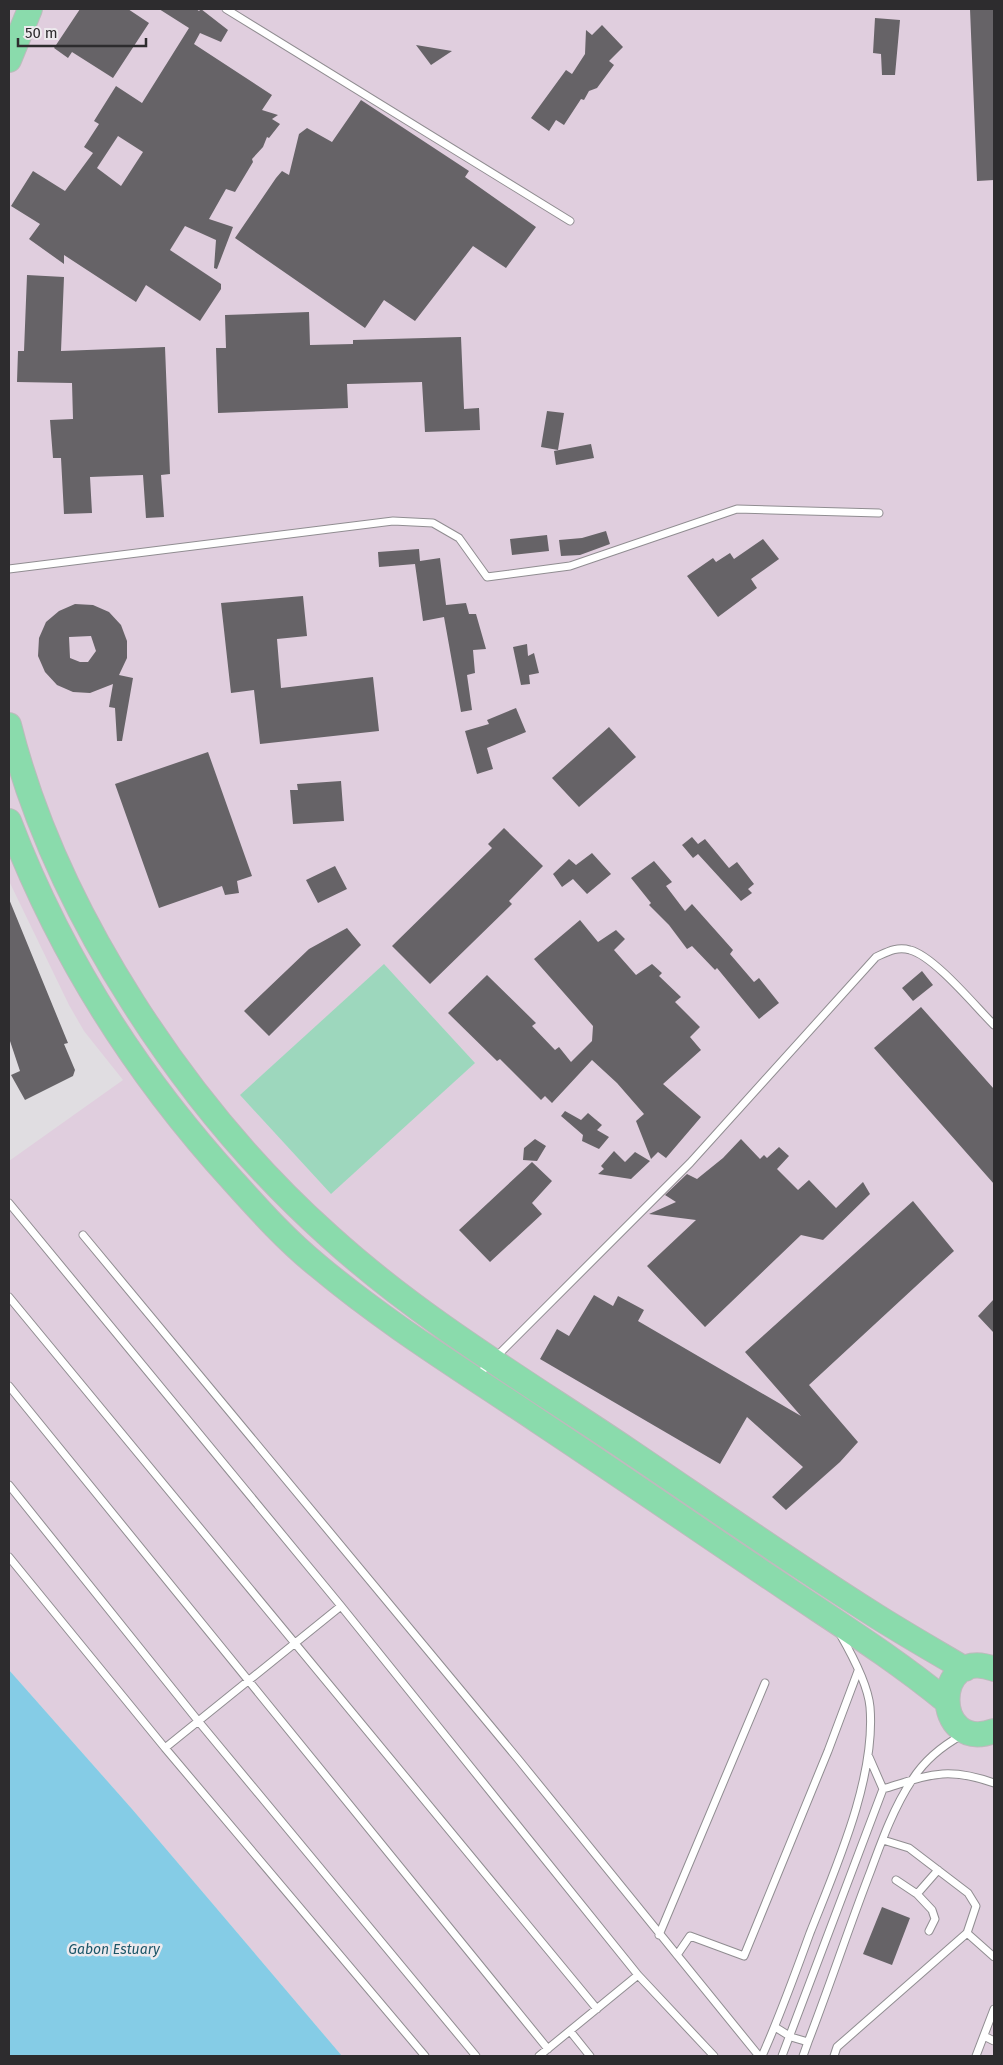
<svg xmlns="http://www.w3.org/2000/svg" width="1003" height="2065" font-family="'Fira Sans',sans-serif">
  <rect width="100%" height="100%" fill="#e0dde1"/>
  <path fill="#e0cede" d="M9,9H994V2056H342L132,1809L9,1670V1161L123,1080L84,1031L69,1005L9,881Z"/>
  <path fill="#9dd7bd" d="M384,964L475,1063L331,1194L240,1095Z"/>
  <path fill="#85cce6" d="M9,1670L132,1809L342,2056H9Z"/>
  <path fill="#666367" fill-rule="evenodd" d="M80,9H128L149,23L113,78L72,52L68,58L54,48Z
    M159,9H196L199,11L201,9L228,30L221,42L200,33L194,44L272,95L262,110L278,115L272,119L280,124L269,138L267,137L263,147L252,159L253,162L235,192L226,189L209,219L233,227L217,269L214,268L216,240L185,226L170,250L221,284V289L200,321L146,285L136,302L64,255V264L29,239L40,224L11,206L33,171L65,191L93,153L84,147L99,124L94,121L116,86L142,103L189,28ZM118,136L143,152L121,186L97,168Z
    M970,9H994V180L977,181Z
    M875,18L900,20L895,75H882L881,54L873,53Z
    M602,25L623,47L609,61L614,65L597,88L589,91L584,100L581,99L564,125L556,120L549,131L531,118L566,70L572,74L585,54L586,30L592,35Z
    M416,45L452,51L431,65Z
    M361,100L469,171L465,177L536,227L506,268L473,246L415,321L384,300L365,328L235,238L276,178L282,171L289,175L299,134L307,128L332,142Z
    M27,275L64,277L61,351L165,347L170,474L161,475L164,517L146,518L143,475L90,477L92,513L64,514L61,458H53L50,420L73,419L72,383L17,382L18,351H24Z
    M309,312L310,345L353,344V340L461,337L464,409L479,408L480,430L425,432L422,382L347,384L348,408L218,413L216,348H226L225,315Z
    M547,411L564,413L558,450L541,447Z
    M591,444L594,458L556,465L554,451Z
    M606,531L610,544L580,555L561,556L559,540L582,538Z
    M547,535L549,551L512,555L510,539Z
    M763,539L779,559L751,579L757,588L718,617L687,576L713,558L716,562L730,553L734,559Z
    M419,549L420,561L440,558L446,605L466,603L469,614H476L486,649L473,650L475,673L467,675L472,710L461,712L444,617L423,621L415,564L379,567L378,552Z
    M303,596L307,636L277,639L281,688L373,677L379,731L260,744L254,690L231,693L221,603Z
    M75,604L93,605L109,612L121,625L127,641V658L119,675L133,678L122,741H117L115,708L109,707L113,684L90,693L73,692L57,685L45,672L38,656L39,638L46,622L59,611ZM91,636L96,651L88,662H80L70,658L69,637Z
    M527,644L528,656L534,653L539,673L529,675L530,684L521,685L513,647Z
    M516,708L526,732L487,748L493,769L477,774L465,731L489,724L487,720Z
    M609,727L636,757L579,807L552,778Z
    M208,752L252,876L237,881L239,893L225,895L222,886L159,908L115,784Z
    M341,781L344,821L293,824L290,790H298L297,784Z
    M504,828L543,866L509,901L512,904L430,984L392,946L492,848L488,844Z
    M692,837L698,844L705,839L729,868L737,862L754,884L748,889L752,893L741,901L698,854L693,858L682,845Z
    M592,853L611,874L587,894L573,879L562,887L553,874L569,859L576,865Z
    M654,861L672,882L666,886L685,911L692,904L733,950L730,954L754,982L759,978L779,1003L759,1019L717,968L715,970L692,946L687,949L669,925L649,905L651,903L631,878Z
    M335,866L347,889L318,903L306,880Z
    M9,899L68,1043L64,1044L75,1070L73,1076L25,1100L11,1075L20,1071L9,1038Z
    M580,920L598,942L616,930L625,939L614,950L636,975L652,964L662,973L659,976L681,997L675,1002L700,1027L690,1037L701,1050L663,1084L701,1117L666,1158L658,1152L651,1159L636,1121L644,1114L617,1083L592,1060L552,1103L545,1096L541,1100L500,1059L497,1061L448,1013L487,975L536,1023L532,1026L555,1050L559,1047L571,1062L592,1041L593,1026L534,959Z
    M347,928L361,945L269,1036L244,1011L309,949Z
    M922,971L933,985L913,1001L902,988Z
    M921,1007L994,1089V1184L874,1048Z
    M565,1111L581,1120L588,1113L602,1125L597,1130L609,1137L599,1149L582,1141L583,1135L561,1116Z
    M535,1139L546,1146L537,1161L523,1160L524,1148Z
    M741,1139L760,1159L764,1155L767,1158L779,1147L789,1156L777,1169L798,1190L809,1180L836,1208L863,1182L870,1194L823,1240L801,1235L705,1327L647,1266L696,1220L649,1214L676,1202L665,1195L687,1174L697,1179L723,1158Z
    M614,1151L625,1162L635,1152L650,1161L631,1179L598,1174L604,1169L601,1166Z
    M532,1162L552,1181L532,1203L542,1214L490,1262L459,1230Z
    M913,1201L954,1251L809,1385L858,1442L840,1462L786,1510L772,1497L803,1467L747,1417L720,1464L540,1359L557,1329L569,1336L594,1295L613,1306L618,1296L644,1310L638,1321L801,1416L745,1352Z
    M994,1299V1333L978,1316Z
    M882,1907L910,1918L892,1965L863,1954Z"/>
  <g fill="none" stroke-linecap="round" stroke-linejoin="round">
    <defs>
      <path id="service" d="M226,9L570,221
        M9,569L393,521L433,523L459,538L487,577L570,566L737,509L879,513
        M9,1203L341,1606L638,1975L539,2056
        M83,1235L518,1759L759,2056
        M9,1297L597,2009
        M476,1377L690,1163L876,957C887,952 897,946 910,950C934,956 975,1006 994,1025
        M9,1386L548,2049
        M9,1485L199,1722L476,2056
        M9,1557L165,1748L341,1606
        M165,1748L425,2056
        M869,1757L883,1789
        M883,1840L909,1848L968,1893L976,1906L967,1933L994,1957
        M896,1880L917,1894
        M929,1931L935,1919L932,1910L917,1894L938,1870
        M659,1935L765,1683
        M677,1955L690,1936L744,1956L828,1751L858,1671
        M638,1975L714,2056
        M775,2027L791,2037L808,2042C830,1985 849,1927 871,1870C882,1840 894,1807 912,1780C924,1761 942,1746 962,1735
        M570,2031L590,2056
        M984,2036L994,2041
        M762,2056C780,2016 795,1974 810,1933C836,1867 876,1778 870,1707C868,1685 851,1653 840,1634
        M782,2056L883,1789C929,1775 946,1766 994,1783
        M803,2056L808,2042
        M834,2056L837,2047L967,1933
        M976,2056L994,2009"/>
      <path id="trunk" d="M9,60L30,9
        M9,725C56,912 186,1108 329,1236C419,1318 527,1382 628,1450C708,1504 788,1560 870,1612C901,1632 933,1650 965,1669
        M9,821C60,955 138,1077 234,1182C261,1212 287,1241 318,1266C387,1324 464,1371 538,1421C621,1476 702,1532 784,1587C839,1624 895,1659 946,1701
        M994,1669C932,1645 932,1754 994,1731"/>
    </defs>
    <use href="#service" stroke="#908d91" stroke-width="9"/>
    <use href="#trunk" stroke="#bcbbbc" stroke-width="26"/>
    <use href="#service" stroke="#fff" stroke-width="7"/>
    <use href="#trunk" stroke="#8adbac" stroke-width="24"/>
  </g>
  <g text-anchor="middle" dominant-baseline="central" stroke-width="5" stroke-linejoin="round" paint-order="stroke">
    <g font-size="14" font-style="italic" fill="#1c5668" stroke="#edeaee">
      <text x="114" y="1949">Gabon Estuary</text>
    </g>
  </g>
  <rect width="1003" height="2065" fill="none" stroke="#2d2c2e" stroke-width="20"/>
  <path d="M18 38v8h128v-8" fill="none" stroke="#2d2c2e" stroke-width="2.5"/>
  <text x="25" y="38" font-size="15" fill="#2d2c2e" stroke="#edeaee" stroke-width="4" paint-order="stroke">50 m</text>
</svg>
